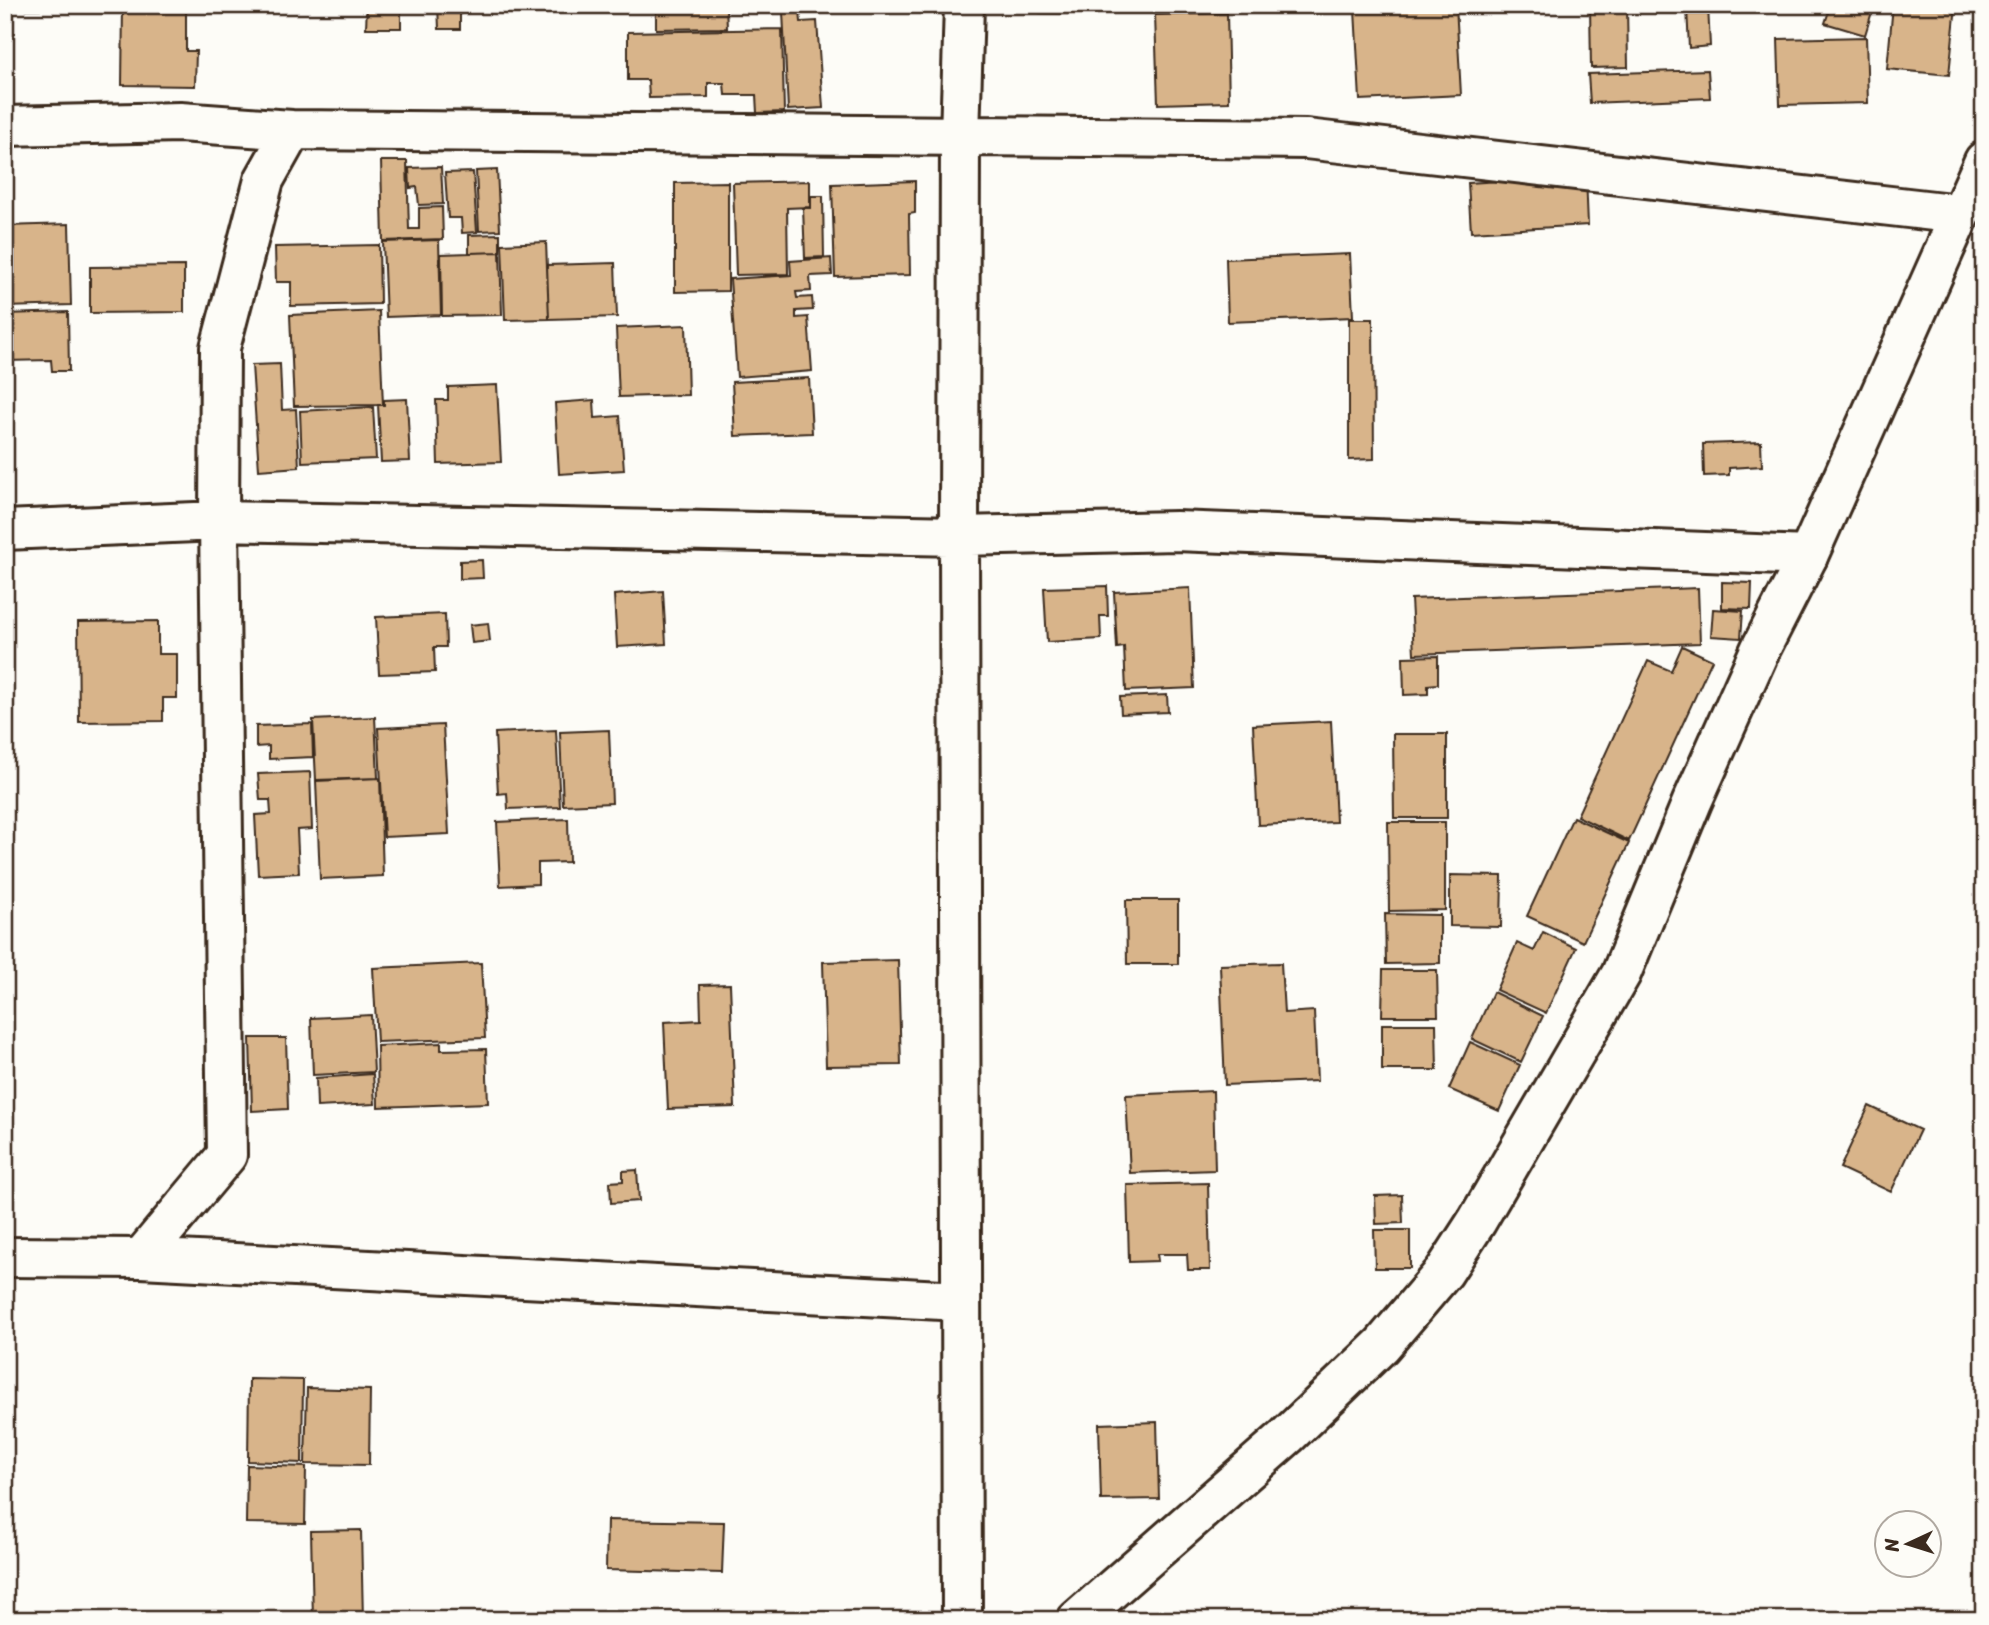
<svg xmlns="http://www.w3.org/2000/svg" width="1989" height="1625" font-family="Sriracha,sans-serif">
  <rect width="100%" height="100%" fill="#fdfcf7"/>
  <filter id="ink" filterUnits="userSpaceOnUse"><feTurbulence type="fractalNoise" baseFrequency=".0143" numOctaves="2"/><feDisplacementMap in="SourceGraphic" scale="14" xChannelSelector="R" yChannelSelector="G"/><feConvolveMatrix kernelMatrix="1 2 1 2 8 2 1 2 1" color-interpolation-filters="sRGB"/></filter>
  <g filter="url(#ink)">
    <path fill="#d8b48a" stroke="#3b2a1e" stroke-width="2" d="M5,5H72V8L5,9Z
      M123,5H186V51H196L195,86L122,85Z
      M367,5H401V28H366Z
      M438,5H460V29H439Z
      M656,5H726L727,28L656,29Z
      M1040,5H1106V14L1040,13Z
      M1456,5L1461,95L1360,100L1355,10Z
      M1590,5H1627L1628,67L1591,68Z
      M1831,5H1874L1865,35L1825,23Z
      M1893,5H1956L1949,75L1887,69Z
      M1966,5H1984V17L1964,9Z
      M1708,6L1710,46L1689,48L1687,8Z
      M783,12H800L801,22L817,21L823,108L788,110Z
      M1227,13L1229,102L1158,104L1155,15Z
      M782,29L784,112L757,113L756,95H725L724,83H708V97L649,98L648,80H628V32Z
      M1866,37L1868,103L1780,105L1778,39Z
      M1708,70L1710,98L1590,103L1588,74Z
      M381,161H407L409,229H419V208L442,207L443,239L383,241Z
      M441,167L443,204L419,205L417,187L410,188L409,168Z
      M497,170L500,230L479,231L476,171Z
      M473,172L477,232L462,233L461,218H448L445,173Z
      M1586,176L1588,225L1471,232L1468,183Z
      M810,181V207L787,208L788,274L736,275L733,183Z
      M915,181V213L909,214L910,275L835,277L832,184Z
      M728,182V291L675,292V183Z
      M811,196H823L824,257L805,258L803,208H811Z
      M69,224L71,305L5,307V226Z
      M500,234V252L469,253V235Z
      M439,240L441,315L386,317L383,242Z
      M546,242L549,319L505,320L502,244Z
      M379,245L380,304L291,306V282H276L275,247Z
      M500,252L502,315L442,316L441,254Z
      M1350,254L1353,317L1228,322L1226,259Z
      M831,258L832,275L810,276L811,291L796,292L797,298L812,297L813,310L796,311V318L808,317L812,371L737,377L730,279L791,275L790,261Z
      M615,263L617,317L549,319L547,265Z
      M184,266V312L90,313V267Z
      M379,311L383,405L294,406L290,315Z
      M68,312L69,371H52L51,360L5,361V314Z
      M1349,319H1373L1374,459L1349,460Z
      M686,325L688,395L619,397L616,328Z
      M280,364L282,410L296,409L299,467L259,470L252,365Z
      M809,378L812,433L735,436L732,382Z
      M497,385L501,462L438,464L436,400H448V387Z
      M407,399L410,461L381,462L378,405H384V400Z
      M594,400L595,418L620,416L624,470L559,474L555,403Z
      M373,407L376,459L302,462L300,411Z
      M1761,442L1762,466L1729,468V475L1704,476L1703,444Z
      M482,560L483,578L460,579V561Z
      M1722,582L1752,583L1751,609L1722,608Z
      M1107,586L1108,616H1100L1101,639L1047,642L1044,588Z
      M1190,588L1194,688L1126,691L1124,647L1117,648L1114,592Z
      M1698,588L1700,643L1414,654L1411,599Z
      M663,591L666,644L617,647L614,595Z
      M1713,609L1743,611L1741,638L1711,636Z
      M445,614L446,647H434L435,672L379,674L376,617Z
      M158,621V654H177V698H163V721L79,722L78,622Z
      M488,623L490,641L472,643L470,625Z
      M1682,646L1712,660L1629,841L1577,816L1648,661L1671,671Z
      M1438,656V684L1428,685V694L1404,695L1403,657Z
      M1167,695L1168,712L1121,714L1120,697Z
      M375,717L378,778L316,780L313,720Z
      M1331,721L1336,822L1258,825L1253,725Z
      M312,724L313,757L269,759V746L256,747V726Z
      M443,725L449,834L384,837L378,728Z
      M556,730L560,807L508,809L507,793L498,794L495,733Z
      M609,730L612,803L563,805L560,732Z
      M1393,734H1447V818H1394Z
      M310,772L312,829L297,830L299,873L258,875L255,815L271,814L270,800H260L258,774Z
      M380,778L383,876L320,879L316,781Z
      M1573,817L1629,843L1583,942L1527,916Z
      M568,819L569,862L538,863V884L500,886L497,822Z
      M1388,822H1445V910L1389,911Z
      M1450,875L1502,876L1501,927L1450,926Z
      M1126,900H1178V964H1127Z
      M1385,914L1440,915V963L1386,964Z
      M1543,932L1576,948L1546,1013L1496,990L1517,943L1534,951Z
      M898,960L901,1065L826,1066L823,962Z
      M481,963L485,1038L377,1042L373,968Z
      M1281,963L1284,1013L1314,1011L1317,1081L1225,1085L1220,965Z
      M1383,970H1437L1438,1016H1382Z
      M730,984L735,1107L668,1109L664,1022L701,1020L700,985Z
      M1493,992L1543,1016L1521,1062L1472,1039Z
      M371,1015L374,1072L313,1075L311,1018Z
      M1382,1024H1436L1437,1070H1382Z
      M250,1038H286L288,1109L252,1111Z
      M1470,1042L1520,1065L1499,1111L1449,1089Z
      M441,1043V1050L486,1049L488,1103L378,1107L377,1046Z
      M373,1074L375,1104L317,1107L316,1078Z
      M1213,1091L1215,1170L1130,1173L1126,1095Z
      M1869,1106L1920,1130L1891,1192L1840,1168Z
      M637,1170L639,1201L611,1203L610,1182L623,1181V1171Z
      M1208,1183L1210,1270H1188L1187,1254H1157L1158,1261L1129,1262L1127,1185Z
      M1402,1195L1403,1223L1376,1224L1375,1196Z
      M1374,1230H1410V1268H1375Z
      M249,1379L303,1380L302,1463L248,1461Z
      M307,1388L370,1390L369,1465L305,1464Z
      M1157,1422L1159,1499L1101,1500L1099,1424Z
      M247,1465L306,1467L305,1524L246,1523Z
      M607,1520L724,1522L722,1573L606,1570Z
      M361,1530L363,1620H313L311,1531Z"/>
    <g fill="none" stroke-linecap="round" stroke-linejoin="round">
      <defs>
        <path id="street" d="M5,126L180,122L292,130L1306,139L1960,214
          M5,530L219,521L959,536L1176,531L1808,556
          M5,1257L141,1258L961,1301
          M141,1258L227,1155L219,521L220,348L264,180L292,130
          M962,1620L959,536L960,136L964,5"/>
        <path id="secondary" d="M1077,1620L1287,1436L1382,1345L1444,1272L1477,1221L1621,974L1692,802L1760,650L1808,556L1984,161"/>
      </defs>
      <use href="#street" stroke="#3b2a1e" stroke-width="44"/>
      <use href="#secondary" stroke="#3b2a1e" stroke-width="44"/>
      <use href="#street" stroke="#fdfcf7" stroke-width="38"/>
      <use href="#secondary" stroke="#fdfcf7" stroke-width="38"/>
    </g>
  </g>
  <rect width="1989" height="1625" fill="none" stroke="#fdfcf7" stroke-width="28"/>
  <rect x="14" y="14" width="1961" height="1597" fill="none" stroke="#3b2a1e" stroke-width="2.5" filter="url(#ink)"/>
  <g transform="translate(1908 1544) rotate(266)"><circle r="33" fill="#fdfcf7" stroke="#afa8a0" stroke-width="2"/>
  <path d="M0-5L12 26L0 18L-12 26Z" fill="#3b2a1e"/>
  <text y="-10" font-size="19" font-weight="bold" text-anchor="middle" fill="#3b2a1e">N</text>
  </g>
</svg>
